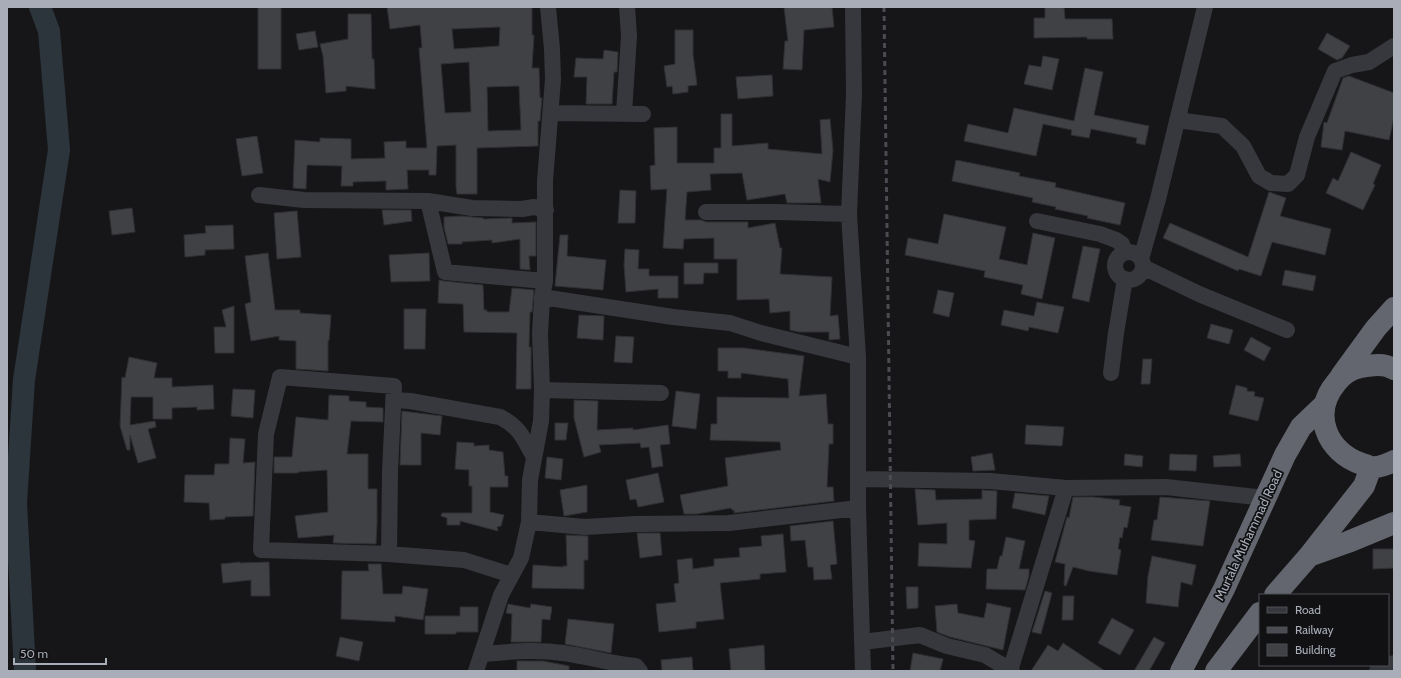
<svg xmlns="http://www.w3.org/2000/svg" width="1401" height="678" font-family="Cabin,sans-serif">
  <rect width="100%" height="100%" fill="#161618"/>
  <g fill="none" stroke-linecap="round" stroke-linejoin="round">
    <path stroke="#2c353c" stroke-width="22" d="M25,671L16,503L24,380L59,150L49,31L40,7"/>
  </g>
  <path fill="#404145" stroke="#303034" fill-rule="evenodd" d="M258,7H281V69H258Z
    M387,7H532V35H534L532,68H539L540,98H542L540,121H538V146L477,148V194H457L456,187V145L437,146L436,175H429V170H407L408,189L386,190V181L353,182V186H341L342,166L307,165L306,189L293,188L295,140L320,142V138L351,139V159L385,158L384,142L406,141V148H427L419,48H422L420,25L390,29ZM500,27L499,46L454,49L452,29ZM469,62L471,112L445,113L441,64ZM519,86L521,130L488,131L487,87Z
    M784,7H832L834,27L804,30L802,70L783,69L785,41H788Z
    M1045,7H1064L1065,19H1112L1113,39H1087V37L1034,38V18H1045Z
    M348,14H371L372,59H374L375,89L346,86V91L326,93L323,56L320,44L348,39Z
    M675,30H693V54L697,85L688,86V92L673,94L672,86L667,87L664,66L675,64Z
    M315,31L318,47L299,50L296,34Z
    M1327,33L1350,46L1342,58L1337,60L1318,49Z
    M604,50L618,52L617,72H614L612,104H586L587,77H574L576,58L603,59Z
    M1043,56L1059,59L1052,90L1024,84L1029,65L1041,67Z
    M1085,68L1103,72L1094,115L1149,126L1145,145L1136,143L1137,138L1091,129L1089,138L1071,135L1072,130L1043,124L1036,156L964,141L968,124L1008,133L1014,108L1074,121Z
    M772,75L773,96L738,99L736,77Z
    M1349,76L1394,93V117L1389,140L1345,131L1342,150L1321,147L1324,122L1327,123L1343,78Z
    M721,114H732V146L768,143V149L822,154L820,120L830,119L833,150L830,182L818,179L821,203H787L785,194L747,200L742,173L710,174L711,190L687,192L685,220H701L706,222H748V228L775,223L780,248H782L780,274L832,277L830,316L838,315L840,339L829,340V332H799L790,330V311L770,313L769,299L737,300V259H714V238L684,239L683,249L663,248L667,189L651,190L650,166L655,165L654,128L677,127V163H714V148H721Z
    M257,136L263,173L242,176L236,139Z
    M1351,152L1381,165L1373,184L1375,185L1363,210L1326,193L1333,178L1338,181Z
    M956,160L1020,173L1019,176L1056,183L1055,187L1125,203L1120,225L1087,218L1088,216L1055,209L1056,207L1032,202L1033,198L952,181Z
    M620,190L636,191L635,223H618Z
    M1269,192L1286,198L1280,216L1331,229L1325,255L1272,242L1261,276L1239,269L1238,271L1163,238L1170,223L1248,257Z
    M132,208L135,232L112,235L109,211Z
    M382,210H411L412,221L384,225Z
    M297,211L301,257L277,259L274,213Z
    M944,214L1006,227L999,259L1027,265L1033,233L1055,238L1042,299L1021,294L1023,285L984,277L985,271L905,255L908,238L938,244Z
    M462,216L483,218L484,219L512,218V223L536,222V256H529L530,270L520,269V239L492,243V240L462,242V244H448L444,227V217Z
    M233,225L234,249L205,250V255L185,257L184,235L206,233L205,226Z
    M560,235H568L567,256L606,260L603,290L555,286Z
    M1083,246L1100,249L1089,302L1072,298Z
    M625,249L639,250L638,269H649V276H678V298H658V289L626,292L624,265Z
    M268,253L275,310H300V313L331,315L329,341L328,340V371L296,369V341L279,340V336L251,341L245,304L251,302L245,256Z
    M429,253L430,281L391,282L389,255Z
    M684,263H718V273H704L703,284H684Z
    M1285,270L1316,276L1313,291L1282,285Z
    M439,280L444,281L483,285L484,310H487V312H509L512,288L534,290L532,312H530L529,347H531V389H516L517,333L464,332L463,304L438,303Z
    M938,290L954,293L949,317L933,313Z
    M1037,302L1064,307L1058,333L1029,327L1028,331L1001,325L1004,310L1034,316Z
    M234,306V353H215L214,327H226L222,310Z
    M404,309H426L425,349H404Z
    M579,315L604,316L603,340L577,338Z
    M1211,324L1233,330L1229,344L1207,338Z
    M616,336L634,337L632,363L614,362Z
    M1251,337L1271,348L1264,361L1244,350Z
    M718,348H744L804,356L799,396L826,394L828,424H833V444H829L827,487H833L834,501L734,513V510H732L731,508L697,514H684L680,495L728,486L725,458L781,450L780,442L710,440L711,424H717V397L789,398L788,379L741,373V378H728V371H718Z
    M129,357L157,363L154,378H172V387L213,385L214,409L197,410V407L172,408V419H153V397H131L130,425L155,421L156,427L148,429L156,458L138,463L130,435V450H127L120,426L122,377L125,378Z
    M1143,359H1152L1150,384H1141Z
    M1236,385L1247,388V391L1255,392L1254,396L1264,398L1258,421L1229,414Z
    M233,389L255,390L253,418L231,416Z
    M676,391L700,394L696,429L672,426Z
    M329,395L349,396V401L366,402V407L383,408V422L351,421L347,454H368V489H377V524L376,544L333,543L334,535L298,538L295,516L328,512L327,470L298,472V473H274V457H292L296,417L328,420Z
    M574,400L598,401L597,430L633,428V430L668,425L670,444L660,445L663,466L652,468L649,447L641,448L640,443L599,445L601,452L584,457L574,418Z
    M402,411L442,416L440,435L421,433V465H400Z
    M555,423H568L566,440H555Z
    M1026,425L1064,427L1062,446L1025,444Z
    M230,438L245,439L243,463L255,462L253,516L225,517V519L210,520L209,503L184,502L185,475H214L215,464H229Z
    M457,442L474,443V446L489,445V450L503,452L505,476H508V487H490V512L504,515L501,526L497,527L498,531L460,521V525H447V518L441,516L442,513H472V486H469V470L455,469Z
    M992,453L995,470L973,471L971,457Z
    M1125,454L1143,456L1142,467L1124,465Z
    M1170,454L1197,455L1196,471L1169,470Z
    M1240,454L1241,466L1214,467L1213,456Z
    M547,457L563,459L561,480L545,478Z
    M658,473L664,502L638,507L636,499L630,500L626,480Z
    M587,485V512L564,516L560,490Z
    M915,489L935,490L936,500L982,499V490L997,491L996,519L969,520V540L975,541L971,568L918,566L919,543L947,544V523L918,525Z
    M1015,493L1049,496L1045,515L1012,508Z
    M1073,497H1093L1120,500L1119,505L1131,507L1127,528L1124,527L1122,538L1120,537L1118,549L1121,550L1117,575L1089,571L1073,567L1066,586L1064,585L1065,564L1055,562L1067,517L1069,518Z
    M1160,497L1210,501L1203,546L1151,540L1154,520H1157Z
    M833,521L837,564L830,565L832,579L814,580L813,567H808L805,540L791,541L790,526Z
    M637,533H660L662,555L640,558Z
    M783,534L786,572L760,574V579L720,583L724,619L696,622V628L659,632L656,604L676,602L674,584L679,583L677,560L692,558L693,569L714,566V559L740,557L739,548L762,546L761,536Z
    M566,535L588,536V560H584V589L532,588L533,565L563,567V566H567Z
    M1006,537L1025,541L1019,569H1029V576L1025,590L986,589L987,569H997L1000,556H1002Z
    M1373,549H1394V568L1373,569Z
    M1152,556L1196,565L1192,585L1181,582L1178,607L1146,603L1148,576Z
    M240,562V563L269,562L270,596H251V580L223,583L221,564Z
    M368,564H381L383,594H402L403,586L428,589L423,620L395,616V622L341,619L342,571H369Z
    M906,587H918V608L907,609Z
    M1045,591L1052,593L1041,634L1032,632Z
    M1063,596H1074L1073,620H1062Z
    M987,603L1011,608L1003,650L950,637L937,632L935,606L957,604L958,613L984,618Z
    M508,604L530,608L531,604L552,607L550,620L542,619L541,642H511L512,614L506,613Z
    M460,607H478V632H456V634H425V616H460Z
    M1112,618L1134,630L1120,655L1098,643Z
    M568,619L614,624L611,653L565,644Z
    M340,637L363,642L359,661L336,656Z
    M1154,637L1165,643L1149,671H1134Z
    M1063,643L1105,671H1031L1048,645L1058,651Z
    M764,645L765,671H731L729,649Z
    M913,653L943,659L940,671H910Z
    M692,657L693,671H662L661,660Z
    M517,661H543L569,666V671H517Z"/>
  <g fill="none" stroke-linecap="round" stroke-linejoin="round">
    <path stroke="#37383d" stroke-width="16" d="M853,7L854,94L849,214L858,357V508L863,671
      M551,113L643,114
      M624,113L629,36L627,7
      M1177,120L1222,126L1243,146L1259,176L1271,183L1288,184L1297,175L1307,137L1335,71L1352,65L1369,62L1394,46
      M259,195L304,200L428,201L472,208L522,209L534,207L546,210
      M428,201L445,272L545,281
      M706,212H776L849,214
      M1037,221L1100,234L1116,240L1122,244L1125,252
      M1115 266a14 14 0 1 1 28 0a14 14 0 1 1-28 0Z
      M1141,259L1158,199L1205,7
      M1143,267L1199,294L1287,330
      M542,297L673,317L730,323L761,333L858,357
      M1111,373L1116,333L1125,279
      M542,390L661,393
      M394,400L410,401L500,417C520,427 523,438 534,457
      M858,479L990,481L1066,488L1166,487L1265,498
      M529,522L585,527L636,524L729,523L858,508
      M389,554L390,472L394,386L280,377L266,434L261,550L389,554L464,560L511,575
      M862,642L920,635L947,646L985,655L1012,671
      M482,654C509,652 535,649 563,653C587,656 611,664 636,666L640,671
      M476,671L501,595L521,558L529,522L530,480L541,421L542,390L540,334L542,297L545,281V181L553,79L552,49L548,7
      M1010,671L1066,488
      M1377,671L1394,663"/>
    <path stroke="#63666e" stroke-width="22" d="M1394,369C1384,363 1372,365 1361,367C1351,369 1342,375 1336,383C1311,413 1326,452 1362,464C1364,464 1368,466 1370,467C1377,468 1388,464 1394,461
      M1341,376L1376,328L1394,308
      M1309,556L1348,542L1394,523
      M1275,595L1309,556L1364,486L1371,467
      M1181,671L1224,589L1285,455L1301,427L1324,405
      M1216,671L1260,613"/>
    <path stroke="#4a4c52" stroke-width="3" stroke-dasharray="5 4" stroke-linecap="butt" d="M884,7L893,671"/>
  </g>
  <g text-anchor="middle" dominant-baseline="central" stroke-width="3.5" stroke-linejoin="round" paint-order="stroke">
    <g font-size="13" fill="#a8adb8" stroke="#111113">
      <text transform="translate(1248 535) rotate(-65)">Murtala Muhammad Road</text>
    </g>
  </g>
  <rect width="1401" height="678" fill="none" stroke="#a8adb8" stroke-width="16"/>
  <rect x="1259" y="594" width="130" height="72" fill="#111113" stroke="#4d4f55"/>
  <rect x="1267" y="607" width="20" height="6" fill="#37383d" stroke="#4d4f55"/>
  <text x="1295" y="614" font-size="12" fill="#a8adb8">Road</text>
  <rect x="1267" y="627" width="20" height="6" fill="#4a4c52" stroke="#4d4f55"/>
  <text x="1295" y="634" font-size="12" fill="#a8adb8">Railway</text>
  <rect x="1267" y="644" width="20" height="12" fill="#404145" stroke="#4d4f55"/>
  <text x="1295" y="654" font-size="12" fill="#a8adb8">Building</text>
  <path d="M14 658v6h92v-6" fill="none" stroke="#a8adb8" stroke-width="2"/>
  <text x="20" y="658" font-size="12" fill="#a8adb8" stroke="#111113" stroke-width="3" paint-order="stroke">50 m</text>
</svg>
